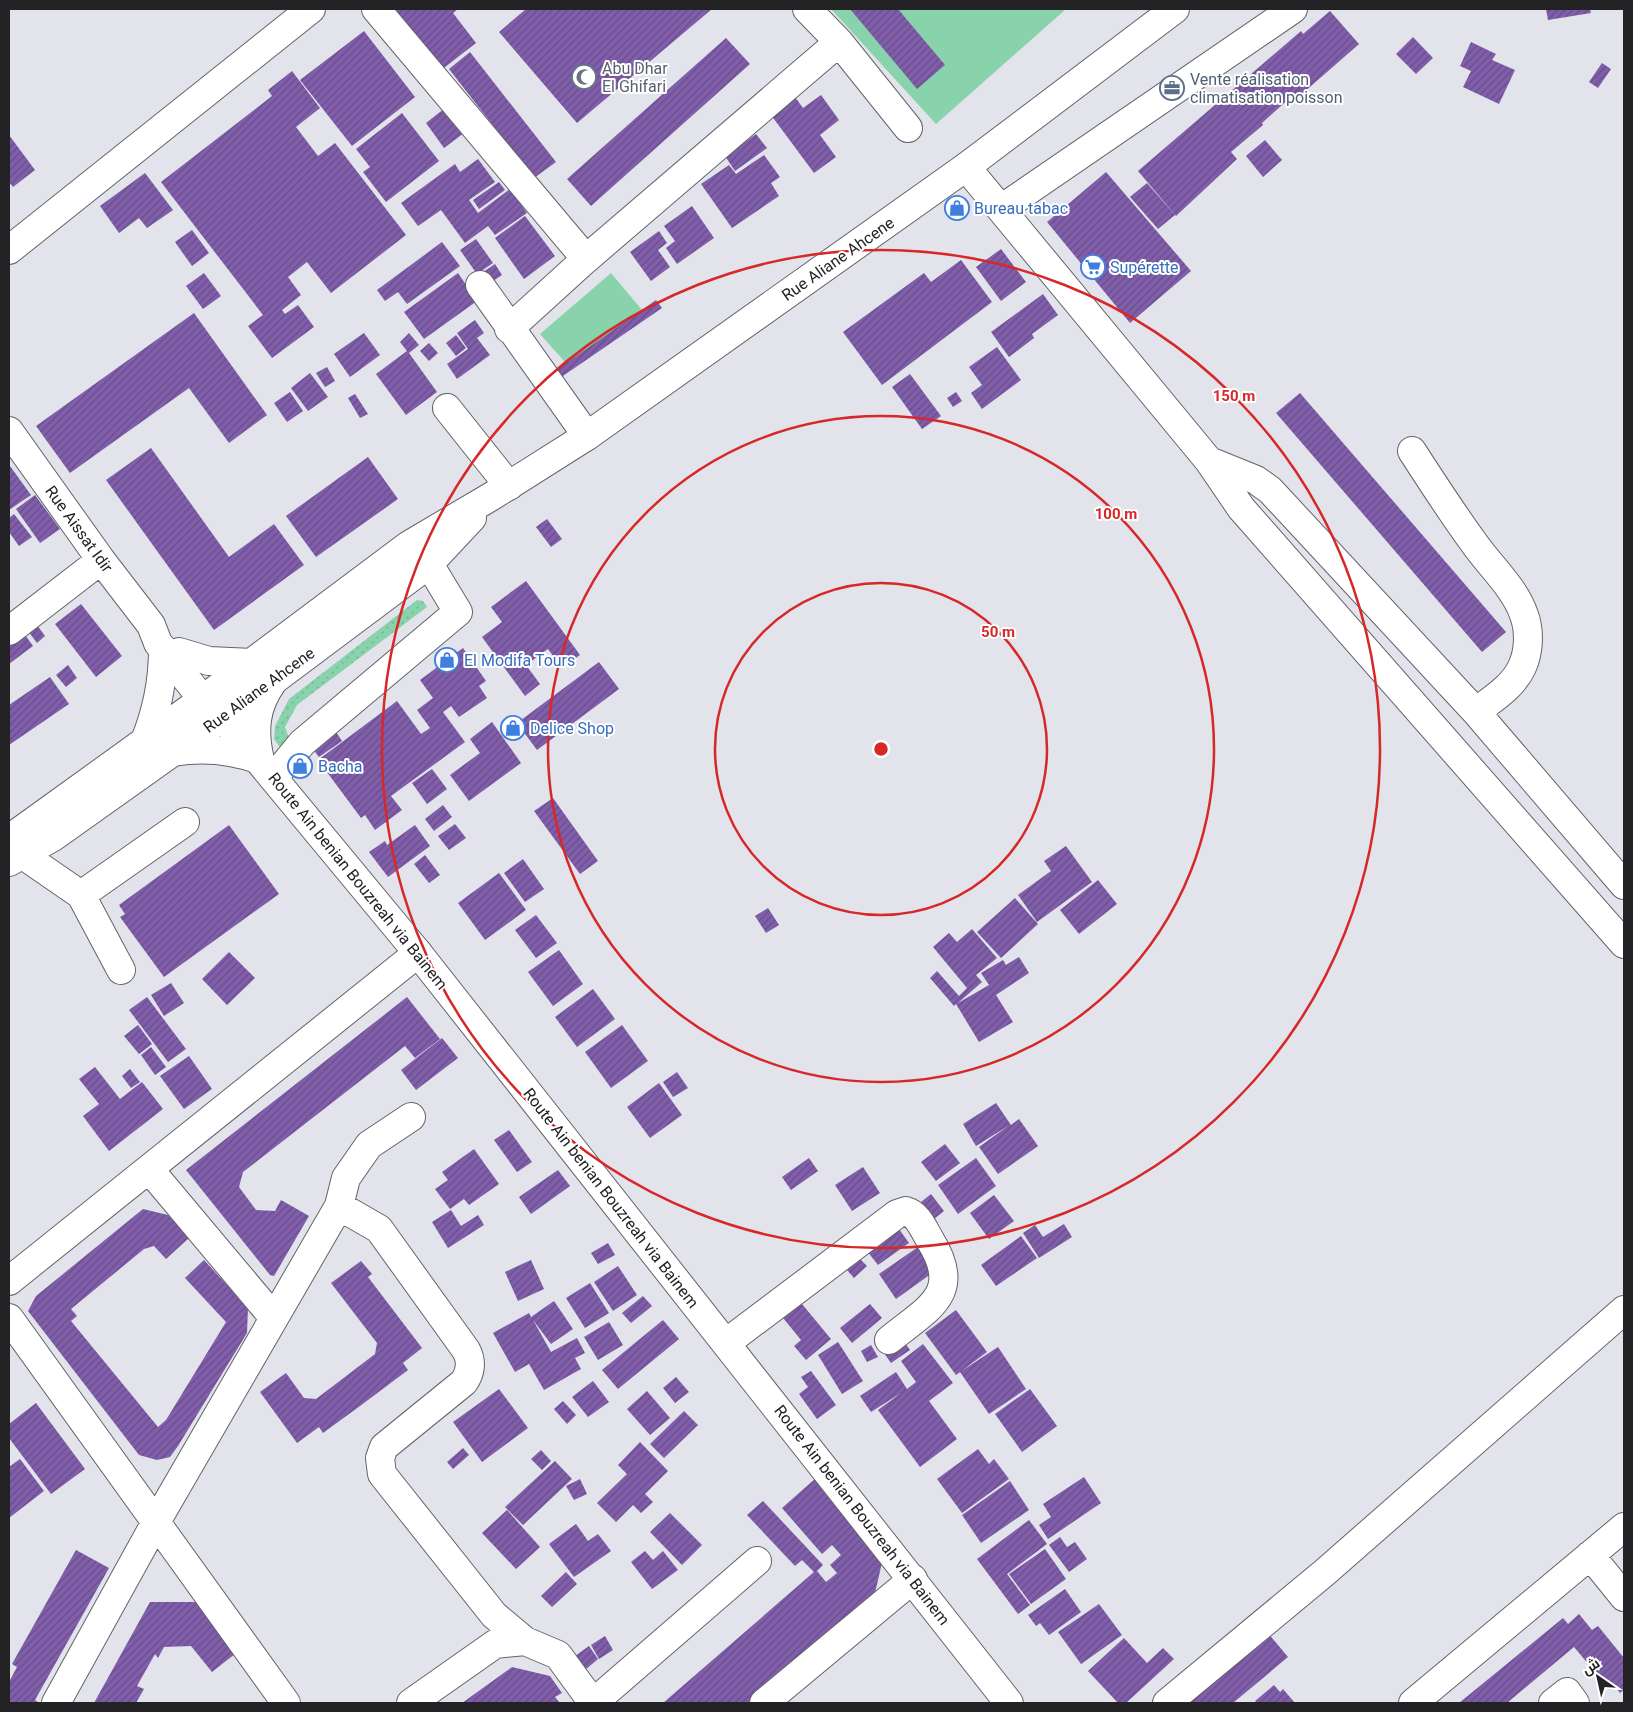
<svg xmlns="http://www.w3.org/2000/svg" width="1633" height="1712" font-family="Roboto,Cairo,sans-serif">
  <defs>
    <pattern id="grass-dots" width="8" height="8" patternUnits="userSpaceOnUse" patternTransform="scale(1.25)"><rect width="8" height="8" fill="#89d3ac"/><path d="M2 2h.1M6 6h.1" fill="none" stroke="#76b594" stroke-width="1.8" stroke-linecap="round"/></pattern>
    <pattern id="building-hatch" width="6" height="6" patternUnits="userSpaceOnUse" patternTransform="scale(1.25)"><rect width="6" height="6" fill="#805eaa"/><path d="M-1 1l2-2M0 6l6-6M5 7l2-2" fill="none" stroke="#684d8a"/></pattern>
  </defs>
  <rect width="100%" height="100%" fill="#e2e3eb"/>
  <path fill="url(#grass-dots)" d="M417,600L423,601L427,607L297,705L285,727L289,738L283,752L274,739L275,726L289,699Z"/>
  <path fill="#89d3ac" d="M831,9H1066L936,124Z
    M611,273L642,310L572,370L540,334Z"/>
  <path fill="url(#building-hatch)" d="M392,9H458L453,13L476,43L440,71Z
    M526,9H712L577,123L499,32Z
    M850,9H898L945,65L917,89Z
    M1546,9H1590L1591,13L1548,20Z
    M1330,11L1359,44L1295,100L1292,96L1262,123L1263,125L1231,152L1237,159L1176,216L1138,171L1301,31L1303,34Z
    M364,31L415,97L352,146L300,80Z
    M1413,37L1433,58L1416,74L1396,54Z
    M726,38L750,64L591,206L567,179Z
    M1471,42L1496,54L1492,60L1515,70L1499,104L1463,87L1471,71L1460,66Z
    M470,52L556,162L534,178L449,69Z
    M1602,63L1611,69L1598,88L1589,82Z
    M292,71L320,108L296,127L318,156L335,143L406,235L331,293L307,262L288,277L301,295L282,310L285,314L298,305L314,327L272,358L248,326L263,315L161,182L272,96L268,90Z
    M821,95L839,120L820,135L836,157L814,173L771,115L795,97L803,108Z
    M445,108L464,133L444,148L426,123Z
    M402,113L439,161L386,202L363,172L370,167L356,149Z
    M756,134L767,148L735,171L725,156Z
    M9,135L35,170L13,187L9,182Z
    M1265,140L1282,160L1263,177L1246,156Z
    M764,155L780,177L771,183L779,196L732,228L701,184L729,165L736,174Z
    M478,159L495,182L469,200L478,213L510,189L527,213L495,235L488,226L465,243L441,210L418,226L401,203L455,164L460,172Z
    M1106,172L1191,271L1130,323L1047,222Z
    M145,173L173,210L147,228L139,218L119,233L100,206Z
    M499,182L505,190L479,209L473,200Z
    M1147,183L1175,215L1158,229L1130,197Z
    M692,206L714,238L677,264L666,248L675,241L664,226Z
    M525,216L555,256L524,279L495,238Z
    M192,230L209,253L192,266L175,242Z
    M659,231L667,243L658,250L670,267L651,281L630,252Z
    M476,239L493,263L477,274L460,250Z
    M442,242L460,266L407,304L398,292L385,301L377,290Z
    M1001,249L1026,282L1001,301L976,267Z
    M961,260L992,302L882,385L843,332L924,273L931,282Z
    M495,264L502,275L487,285L479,275Z
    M204,273L221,296L203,309L186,286Z
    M458,273L477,301L424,339L404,312Z
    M1043,294L1058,315L1032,334L1034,338L1009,357L991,332Z
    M656,300L662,308L557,380L552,373Z
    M194,313L267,415L229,443L189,388L70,473L36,426Z
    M475,320L484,333L477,338L490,355L457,379L447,364L468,349L457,333Z
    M364,333L380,355L350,377L334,354Z
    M409,333L419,345L409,353L437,392L406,415L376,374L407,351L400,342Z
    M456,335L466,348L456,356L446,343Z
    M429,343L438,353L429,361L420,351Z
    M997,347L1021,380L982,409L971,393L982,385L969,367Z
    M327,367L335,381L325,387L316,373Z
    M310,373L328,397L308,411L291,388Z
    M910,374L941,416L922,429L892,387Z
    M290,392L303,411L287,422L274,403Z
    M956,392L962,401L953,407L947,398Z
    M1300,393L1506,632L1482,652L1276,413Z
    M355,394L368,414L360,418L348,398Z
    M151,448L229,557L274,524L304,565L214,630L106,480Z
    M368,457L398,499L316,557L286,516Z
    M10,466L31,495L9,510V467Z
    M35,495L60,529L40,543L16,509Z
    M14,514L32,537L19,546L9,532V518Z
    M547,519L562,539L551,547L536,527Z
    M526,581L580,655L562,668L548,649L526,665L540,684L525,696L482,637L502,622L491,607Z
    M81,604L122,656L96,677L55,624Z
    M34,621L45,636L37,643L25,627Z
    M23,632L33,646L9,664V642Z
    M463,648L486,681L479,686L487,698L459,717L451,706L443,712L465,742L391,796L402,810L375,830L365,815L361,818L318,760L397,701L421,734L430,728L417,710L433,698L420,680Z
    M599,662L619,689L537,750L517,723Z
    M68,665L77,678L66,687L56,675Z
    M50,677L69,704L9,745V705Z
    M492,722L521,763L469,801L450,775L480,753L470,739Z
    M332,726L342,741L319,757L308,743Z
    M432,769L447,789L427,804L412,783Z
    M553,798L598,861L580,874L534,811Z
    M443,805L452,817L434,831L425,819Z
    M455,824L466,838L449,850L438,836Z
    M229,825L279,894L164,977L120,917L125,914L119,905Z
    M415,825L430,846L388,877L369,852L385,841L387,845Z
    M1066,846L1092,882L1037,922L1018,895L1051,871L1044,861Z
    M425,855L440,875L429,883L414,864Z
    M523,859L544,889L525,902L504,873Z
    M499,873L526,910L485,940L458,903Z
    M1098,880L1117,904L1079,934L1060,910Z
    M1015,898L1038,924L1001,958L977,932Z
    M768,908L779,925L766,933L755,916Z
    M536,915L557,943L536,958L515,930Z
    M972,929L997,958L976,975L982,982L958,1003L989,985L981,973L1003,960L1006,965L1019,957L1029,973L996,995L1013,1022L979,1042L956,1004L954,1006L930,978L937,971L959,996L967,988L933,947L949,933L957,942Z
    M559,950L583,984L553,1006L528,972Z
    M229,952L255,978L227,1005L202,979Z
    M171,983L184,1003L164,1016L151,995Z
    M593,989L615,1019L577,1047L555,1017Z
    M147,997L186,1049L168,1062L129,1010Z
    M407,997L440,1039L415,1058L405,1046L243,1172L239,1187L256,1210L275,1211L281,1200L309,1216L274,1276L270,1275L186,1170Z
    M138,1025L152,1044L139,1054L124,1036Z
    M622,1025L648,1061L611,1088L585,1052Z
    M442,1038L458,1058L416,1090L401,1070Z
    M151,1047L166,1067L155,1075L141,1055Z
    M189,1056L212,1089L184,1109L160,1076Z
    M95,1067L120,1099L142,1082L163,1109L109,1151L83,1116L99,1104L79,1079Z
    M130,1069L140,1082L131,1088L122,1076Z
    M677,1072L688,1088L673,1097L663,1082Z
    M659,1083L682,1115L650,1138L627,1107Z
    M996,1103L1011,1125L1019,1119L1038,1146L998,1174L979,1147L1008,1126L976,1146L963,1124Z
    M509,1130L532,1162L517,1172L494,1140Z
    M945,1144L960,1163L936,1181L921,1162Z
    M474,1149L499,1184L469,1205L464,1199L450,1209L435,1189L448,1180L442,1172Z
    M809,1158L818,1171L791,1190L782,1177Z
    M976,1158L996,1186L958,1214L938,1185Z
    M863,1167L880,1193L852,1211L835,1185Z
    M558,1170L570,1186L531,1214L519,1197Z
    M931,1194L944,1211L934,1219L921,1202Z
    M994,1195L1014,1221L989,1239L970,1213Z
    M143,1209L168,1215L189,1238L166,1259L154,1246L144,1249L71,1309L77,1316L71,1321L158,1427L166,1420L226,1322L185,1278L204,1260L248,1308L247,1333L178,1446L170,1457L157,1460L139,1455L28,1311L36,1296Z
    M451,1210L461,1226L478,1215L484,1225L448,1248L432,1222Z
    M1064,1224L1072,1237L1039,1258L1023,1233L1035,1225L1043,1237Z
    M899,1229L909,1243L878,1265L867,1251Z
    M1021,1236L1037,1258L996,1286L981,1265Z
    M608,1243L615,1255L598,1264L591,1253Z
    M918,1247L935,1271L896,1299L879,1274Z
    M859,1258L867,1266L854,1278L847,1270Z
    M531,1260L544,1289L518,1301L505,1272Z
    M361,1261L372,1274L368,1277L422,1348L403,1363L408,1370L360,1406L323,1433L319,1427L297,1443L260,1392L286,1373L304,1398L316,1399L375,1354L377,1343L331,1283Z
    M618,1266L637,1295L613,1311L594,1282Z
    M590,1283L609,1313L585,1328L566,1298Z
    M643,1296L652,1306L631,1323L622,1313Z
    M797,1298L831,1339L806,1360L794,1346L801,1340L779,1313Z
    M554,1301L573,1329L551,1344L533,1320L551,1352L577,1338L585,1353L575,1358L581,1369L544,1390L529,1364L515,1372L493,1333L529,1313L531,1317Z
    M870,1304L882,1318L852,1343L840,1328Z
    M956,1310L987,1352L956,1375L925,1333Z
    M663,1320L679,1339L618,1389L602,1370Z
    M609,1322L623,1345L598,1360L584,1337Z
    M903,1340L910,1350L891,1363L884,1353Z
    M838,1342L863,1381L842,1394L818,1355Z
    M923,1344L953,1383L929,1401L957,1439L920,1467L878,1410L901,1393L871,1412L860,1396L896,1372L907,1389L916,1382L901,1361Z
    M871,1345L878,1357L867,1362L861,1351Z
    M998,1347L1026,1389L989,1414L960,1372Z
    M811,1371L836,1405L817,1419L799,1394L808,1387L801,1377Z
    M676,1377L689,1392L675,1403L663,1388Z
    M593,1381L609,1402L588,1417L572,1397Z
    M499,1389L528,1428L482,1462L453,1422Z
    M1030,1389L1057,1426L1022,1452L995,1414Z
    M647,1391L670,1418L650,1435L627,1409Z
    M563,1401L576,1415L567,1424L554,1409Z
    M36,1403L85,1469L51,1494L9,1438V1424Z
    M684,1411L698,1425L664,1458L650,1444Z
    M640,1442L668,1471L645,1494L653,1502L641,1513L633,1505L616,1522L597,1503L627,1474L618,1465Z
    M463,1448L469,1455L453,1469L447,1462Z
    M978,1449L989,1464L994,1459L1009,1479L962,1513L937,1479Z
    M541,1450L551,1461L542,1470L531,1459Z
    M20,1459L44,1491L9,1518V1467Z
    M555,1461L572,1479L523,1525L505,1507Z
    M1084,1477L1101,1503L1048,1539L1039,1525L1051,1517L1043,1504Z
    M816,1478L884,1554L875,1593L748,1703H663L814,1572L802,1560L795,1566L747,1515L763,1501L823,1565L817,1571L826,1582L837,1573L830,1565L841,1555L832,1545L822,1554L782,1508Z
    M580,1479L587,1494L574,1500L566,1486Z
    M1010,1481L1029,1510L981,1543L962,1515Z
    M507,1510L540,1547L516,1569L482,1533Z
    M670,1513L702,1545L682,1565L650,1532Z
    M1029,1520L1047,1544L1007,1574L1030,1605L1018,1614L977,1559Z
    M576,1524L588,1541L598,1534L611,1551L574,1577L549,1544Z
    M1060,1537L1067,1547L1075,1542L1087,1559L1069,1572L1049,1545Z
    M1045,1549L1066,1579L1031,1604L1009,1574Z
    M76,1550L109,1568L35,1700L39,1703H9V1682L17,1667L12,1664Z
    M645,1551L653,1560L663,1551L678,1570L652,1589L631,1562Z
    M566,1572L577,1584L552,1607L541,1596Z
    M1065,1589L1081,1612L1049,1635L1040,1623L1036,1626L1028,1615Z
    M150,1602H202L240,1650L212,1672L191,1646L164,1647L158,1658L155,1654L137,1686L144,1689L136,1703H94Z
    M1099,1604L1122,1635L1081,1664L1058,1632Z
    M1579,1614L1592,1630L1598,1626L1624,1658V1690L1620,1693L1613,1684L1610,1690L1574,1647L1507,1703H1459L1563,1618L1568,1624Z
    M1268,1633L1288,1657L1233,1703H1175Z
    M605,1636L613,1650L599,1659L591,1645Z
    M1124,1638L1147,1663L1163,1648L1174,1659L1126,1703H1118L1088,1671Z
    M589,1646L598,1659L585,1670L575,1656Z
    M512,1667L550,1676L562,1693L555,1697L560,1703H462Z
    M1274,1685L1280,1692L1283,1689L1295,1703H1257L1255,1701Z"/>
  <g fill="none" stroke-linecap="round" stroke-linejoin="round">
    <defs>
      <path id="minor" d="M376,9L586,259L509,329
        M807,9L839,42L908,128
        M966,167L1209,461L1241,508L1624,944
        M1001,209L1293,9
        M9,250L311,9
        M586,259L839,42
        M480,285L587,436
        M447,408L509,486
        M9,431L101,560L151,625L158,643L196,691L206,697
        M1412,451C1432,482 1452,513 1474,543C1490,566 1515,588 1524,615C1530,631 1529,652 1522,667C1513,687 1492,699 1476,712
        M1209,461L1256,480L1270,490L1476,712L1624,885
        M9,631L101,560
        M274,777L302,743L458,612L429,564
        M23,855L81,895L121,970
        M81,895L185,822
        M149,1169L274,1318
        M339,1206L346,1178L369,1145L411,1117
        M9,1281L418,953
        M9,1318L286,1703
        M726,1343L897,1214L906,1211C918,1214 924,1230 930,1240C964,1294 928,1308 889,1340
        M1590,1555L1624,1597
        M56,1703L156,1522L339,1206L379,1229L466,1350C472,1361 471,1372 464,1382L384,1447L380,1458L382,1474L494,1615L525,1641
        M411,1703L495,1644L525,1641L558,1655L593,1703
        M593,1703L757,1561
        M764,1703L913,1579
        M1167,1703L1324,1573L1624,1310
        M1413,1703L1624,1527
        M1553,1703L1567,1692L1575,1703"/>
      <path id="major" d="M179,652L209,661L252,663
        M206,697L418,953L1009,1703
        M144,743C157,712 163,682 163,649
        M173,752C203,747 230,749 260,760
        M260,760C253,731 255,707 272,683
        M9,839L206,697L409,545L492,496L587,436L966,167L1175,9
        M9,862L53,837L274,680L429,564L472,518"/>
    </defs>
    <use href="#minor" stroke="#63646b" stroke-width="30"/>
    <use href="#major" stroke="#63646b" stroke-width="30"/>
    <use href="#minor" stroke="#fff" stroke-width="28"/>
    <use href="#major" stroke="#fff" stroke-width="28"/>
  </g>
  <g fill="none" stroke="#d62828" stroke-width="2.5">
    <circle cx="881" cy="749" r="166"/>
    <circle cx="881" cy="749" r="333"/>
    <circle cx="881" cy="749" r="499"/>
  </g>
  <defs>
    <symbol id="mosque-ring" viewBox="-11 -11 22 22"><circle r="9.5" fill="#fff" stroke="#6b7280" stroke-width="1.5"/><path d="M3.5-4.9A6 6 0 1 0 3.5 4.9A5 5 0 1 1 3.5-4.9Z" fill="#6b7280"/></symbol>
    <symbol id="office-ring" viewBox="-11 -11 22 22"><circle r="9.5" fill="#fff" stroke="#5c6f8a" stroke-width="1.5"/><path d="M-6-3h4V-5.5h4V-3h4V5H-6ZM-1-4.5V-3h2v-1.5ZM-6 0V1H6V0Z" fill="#5c6f8a"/></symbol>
    <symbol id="shop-ring" viewBox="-11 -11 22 22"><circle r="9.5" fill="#fff" stroke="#3f7fe0" stroke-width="1.5"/><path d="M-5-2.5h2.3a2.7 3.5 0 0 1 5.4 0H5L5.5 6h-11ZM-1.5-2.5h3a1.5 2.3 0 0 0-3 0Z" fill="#3f7fe0"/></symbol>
    <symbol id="supermarket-ring" viewBox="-11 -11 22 22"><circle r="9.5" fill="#fff" stroke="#3f7fe0" stroke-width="1.5"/><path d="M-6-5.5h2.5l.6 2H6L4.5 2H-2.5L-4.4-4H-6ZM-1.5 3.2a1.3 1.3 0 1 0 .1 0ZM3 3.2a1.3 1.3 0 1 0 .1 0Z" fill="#3f7fe0"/></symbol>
  </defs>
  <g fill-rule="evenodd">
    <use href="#mosque-ring" x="570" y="63" width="28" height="28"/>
    <use href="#office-ring" x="1158" y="74" width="28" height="28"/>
    <use href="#shop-ring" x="943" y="194" width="28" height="28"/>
    <use href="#supermarket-ring" x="1079" y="253" width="28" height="28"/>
    <use href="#shop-ring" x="433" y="646" width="28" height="28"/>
    <use href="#shop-ring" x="499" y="714" width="28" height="28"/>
    <use href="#shop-ring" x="286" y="752" width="28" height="28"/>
  </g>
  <g text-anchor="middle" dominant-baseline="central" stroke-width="4" stroke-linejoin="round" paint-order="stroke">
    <g font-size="16" fill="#5b616d" stroke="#fff" text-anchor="start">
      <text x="602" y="68">Abu Dhar<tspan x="602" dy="18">El Ghifari</tspan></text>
    </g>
    <g font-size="16" fill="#4e5e75" stroke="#fff" text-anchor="start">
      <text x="1190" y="79">Vente réalisation<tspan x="1190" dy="18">climatisation poisson</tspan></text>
    </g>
    <g font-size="16" fill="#366cbe" stroke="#fff" text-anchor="start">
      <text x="974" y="208">Bureau tabac</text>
      <text x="1110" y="267">Supérette</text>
      <text x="464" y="660">El Modifa Tours</text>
      <text x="530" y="728">Delice Shop</text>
      <text x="318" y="766">Bacha</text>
    </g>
    <g font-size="16" fill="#232326" stroke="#fff">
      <text transform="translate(838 259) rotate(-35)">Rue Aliane Ahcene</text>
      <text transform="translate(79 529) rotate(54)">Rue Aissat Idir</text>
      <text transform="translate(259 690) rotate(-36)">Rue Aliane Ahcene</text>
      <text transform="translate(358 881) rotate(51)">Route Ain benian Bouzreah via Bainem</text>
      <text transform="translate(611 1198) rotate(52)">Route Ain benian Bouzreah via Bainem</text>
      <text transform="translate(862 1515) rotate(52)">Route Ain benian Bouzreah via Bainem</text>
    </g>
  </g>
  <circle cx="881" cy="749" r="8" fill="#d62828" stroke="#fff" stroke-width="2.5"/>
  <g font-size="15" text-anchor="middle" font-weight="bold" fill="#d62828" stroke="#fff" stroke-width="4" stroke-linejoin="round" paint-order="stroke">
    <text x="1234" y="401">150 m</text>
    <text x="1116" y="519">100 m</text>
    <text x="998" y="637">50 m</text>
  </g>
  <rect width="1633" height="1712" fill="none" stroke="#232326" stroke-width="20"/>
  <g transform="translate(1598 1677) rotate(326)" stroke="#ffffff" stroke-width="4" paint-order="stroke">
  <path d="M0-4L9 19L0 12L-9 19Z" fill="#232326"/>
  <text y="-8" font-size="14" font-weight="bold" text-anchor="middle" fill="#232326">ش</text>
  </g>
</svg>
